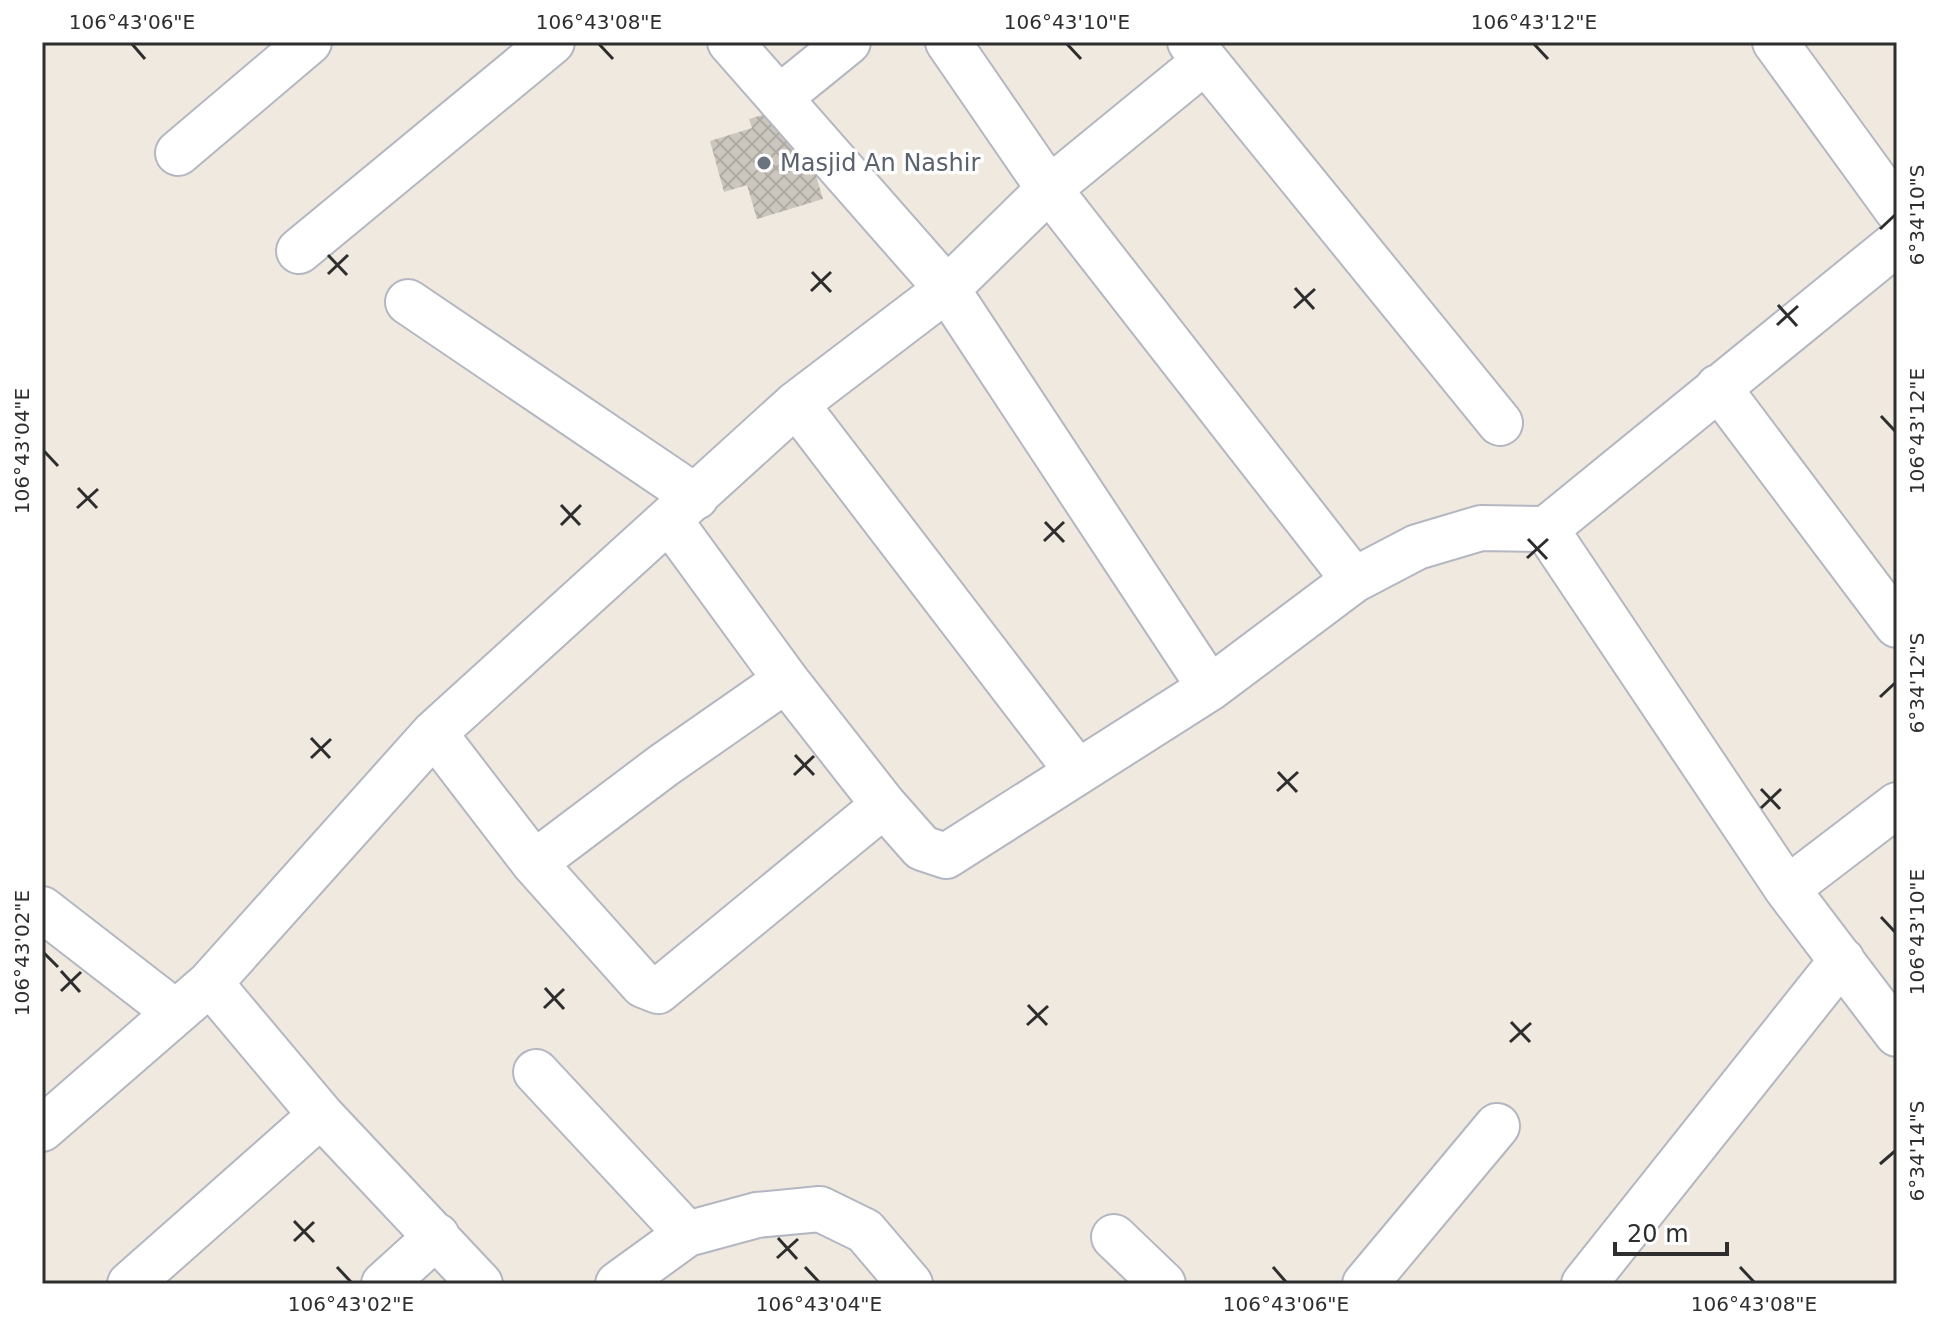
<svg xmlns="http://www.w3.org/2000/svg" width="1939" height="1326" font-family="'DejaVu Sans',sans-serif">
  <defs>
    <pattern id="building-cross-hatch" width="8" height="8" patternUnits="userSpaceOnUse" patternTransform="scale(2)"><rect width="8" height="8" fill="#cbc7be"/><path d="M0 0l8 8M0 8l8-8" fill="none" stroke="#afaba4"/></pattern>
  </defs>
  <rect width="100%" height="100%" fill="#efe9e0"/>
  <path fill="url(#building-cross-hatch)" d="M782,109L803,132L823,199L757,219L747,185L724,192L710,141L752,128L749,119Z"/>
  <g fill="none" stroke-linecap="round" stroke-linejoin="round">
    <defs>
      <path id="street" d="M730,42L947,289L1210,688
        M948,42L1049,189L1354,580L1417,547L1481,528L1546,529
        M1190,42L1500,423
        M1775,42L1897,210
        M779,98L848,42
        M178,153L309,42
        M1897,243L1546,529L1787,889L1897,1034
        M299,251L552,42
        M408,302L696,497
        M1718,387L1897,625
        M796,404L1077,771
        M670,521L786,680L884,805
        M434,733L534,863L664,765L786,680
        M534,863L643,985L658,991L884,805L922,848L946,856L1210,688L1354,580
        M1787,889L1897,805
        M42,909L175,1012
        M210,983L321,1115L480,1284
        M536,1072L687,1234
        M42,1129L210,983L434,733L796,404L947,289L1049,189L1204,62
        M1114,1237L1163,1284
        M130,1284L321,1115
        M384,1284L437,1236
        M618,1284L687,1234L757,1215L820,1209L865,1231L910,1284
        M1365,1284L1497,1126
        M1584,1284L1842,960"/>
    </defs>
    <use href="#street" stroke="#b4b7c1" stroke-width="48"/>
    <use href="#street" stroke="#fff" stroke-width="44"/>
  </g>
  <path fill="none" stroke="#2e2e2e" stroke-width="3" d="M132,44L145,59M599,44L613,59M1067,44L1081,59M1534,44L1548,59M1880,229L1895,215M328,255L347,275M812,272L831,292M328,274L348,255M1295,288L1314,309M811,291L831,272M1778,305L1797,326M1294,308L1315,289M1777,325L1798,306M1881,416L1895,431M44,451L58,466M78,488L97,508M561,505L580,525M77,508L98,489M1045,522L1064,542M561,525L581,505M1528,539L1547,559M1044,541L1064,522M1527,558L1548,539M1880,697L1895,683M311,738L330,758M795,755L814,775M311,758L331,739M1278,772L1297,792M794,775L814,756M1761,789L1780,809M1277,791L1298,772M1761,808L1781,789M1881,917L1895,932M44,953L58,967M61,971L80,992M545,988L564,1009M61,991L81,972M1028,1005L1047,1025M544,1008L564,989M1511,1022L1530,1042M1027,1025L1048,1006M1510,1042L1531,1023M1880,1164L1895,1151M294,1221L314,1242M778,1238L797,1259M294,1241L314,1222M777,1258L798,1239M337,1267L351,1282M805,1267L819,1282M1273,1267L1286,1282M1740,1267L1754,1282"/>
  <circle fill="#6b7280" stroke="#fff" stroke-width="3" cx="764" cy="163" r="8"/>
  <g text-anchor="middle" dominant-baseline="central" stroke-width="7" stroke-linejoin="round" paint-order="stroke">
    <g font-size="24" fill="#5b616d" stroke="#fff" text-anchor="start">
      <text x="780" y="163">Masjid An Nashir</text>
    </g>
  </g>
  <rect width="1939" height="1326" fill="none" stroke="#ffffff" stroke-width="88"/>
  <path d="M1615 1242v12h112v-12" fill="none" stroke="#2e2e2e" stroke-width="4"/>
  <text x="1627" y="1242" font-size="24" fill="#2e2e2e" stroke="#ffffff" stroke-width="6" paint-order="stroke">20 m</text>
  <rect x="44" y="44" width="1851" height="1238" fill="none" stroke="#2e2e2e" stroke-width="3"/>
  <g font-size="20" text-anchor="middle" fill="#2e2e2e">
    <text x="132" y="29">106°43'06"E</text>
    <text x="599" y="29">106°43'08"E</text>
    <text x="1067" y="29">106°43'10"E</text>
    <text x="1534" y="29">106°43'12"E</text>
    <text transform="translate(1917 215) rotate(-90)" y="7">6°34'10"S</text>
    <text transform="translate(1917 431) rotate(-90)" y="7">106°43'12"E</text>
    <text transform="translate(22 451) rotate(-90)" y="7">106°43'04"E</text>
    <text transform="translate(1917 683) rotate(-90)" y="7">6°34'12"S</text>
    <text transform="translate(1917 932) rotate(-90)" y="7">106°43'10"E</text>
    <text transform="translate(22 953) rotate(-90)" y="7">106°43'02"E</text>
    <text transform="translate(1917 1151) rotate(-90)" y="7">6°34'14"S</text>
    <text x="351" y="1311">106°43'02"E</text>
    <text x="819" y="1311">106°43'04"E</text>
    <text x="1286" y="1311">106°43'06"E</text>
    <text x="1754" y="1311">106°43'08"E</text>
  </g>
</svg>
